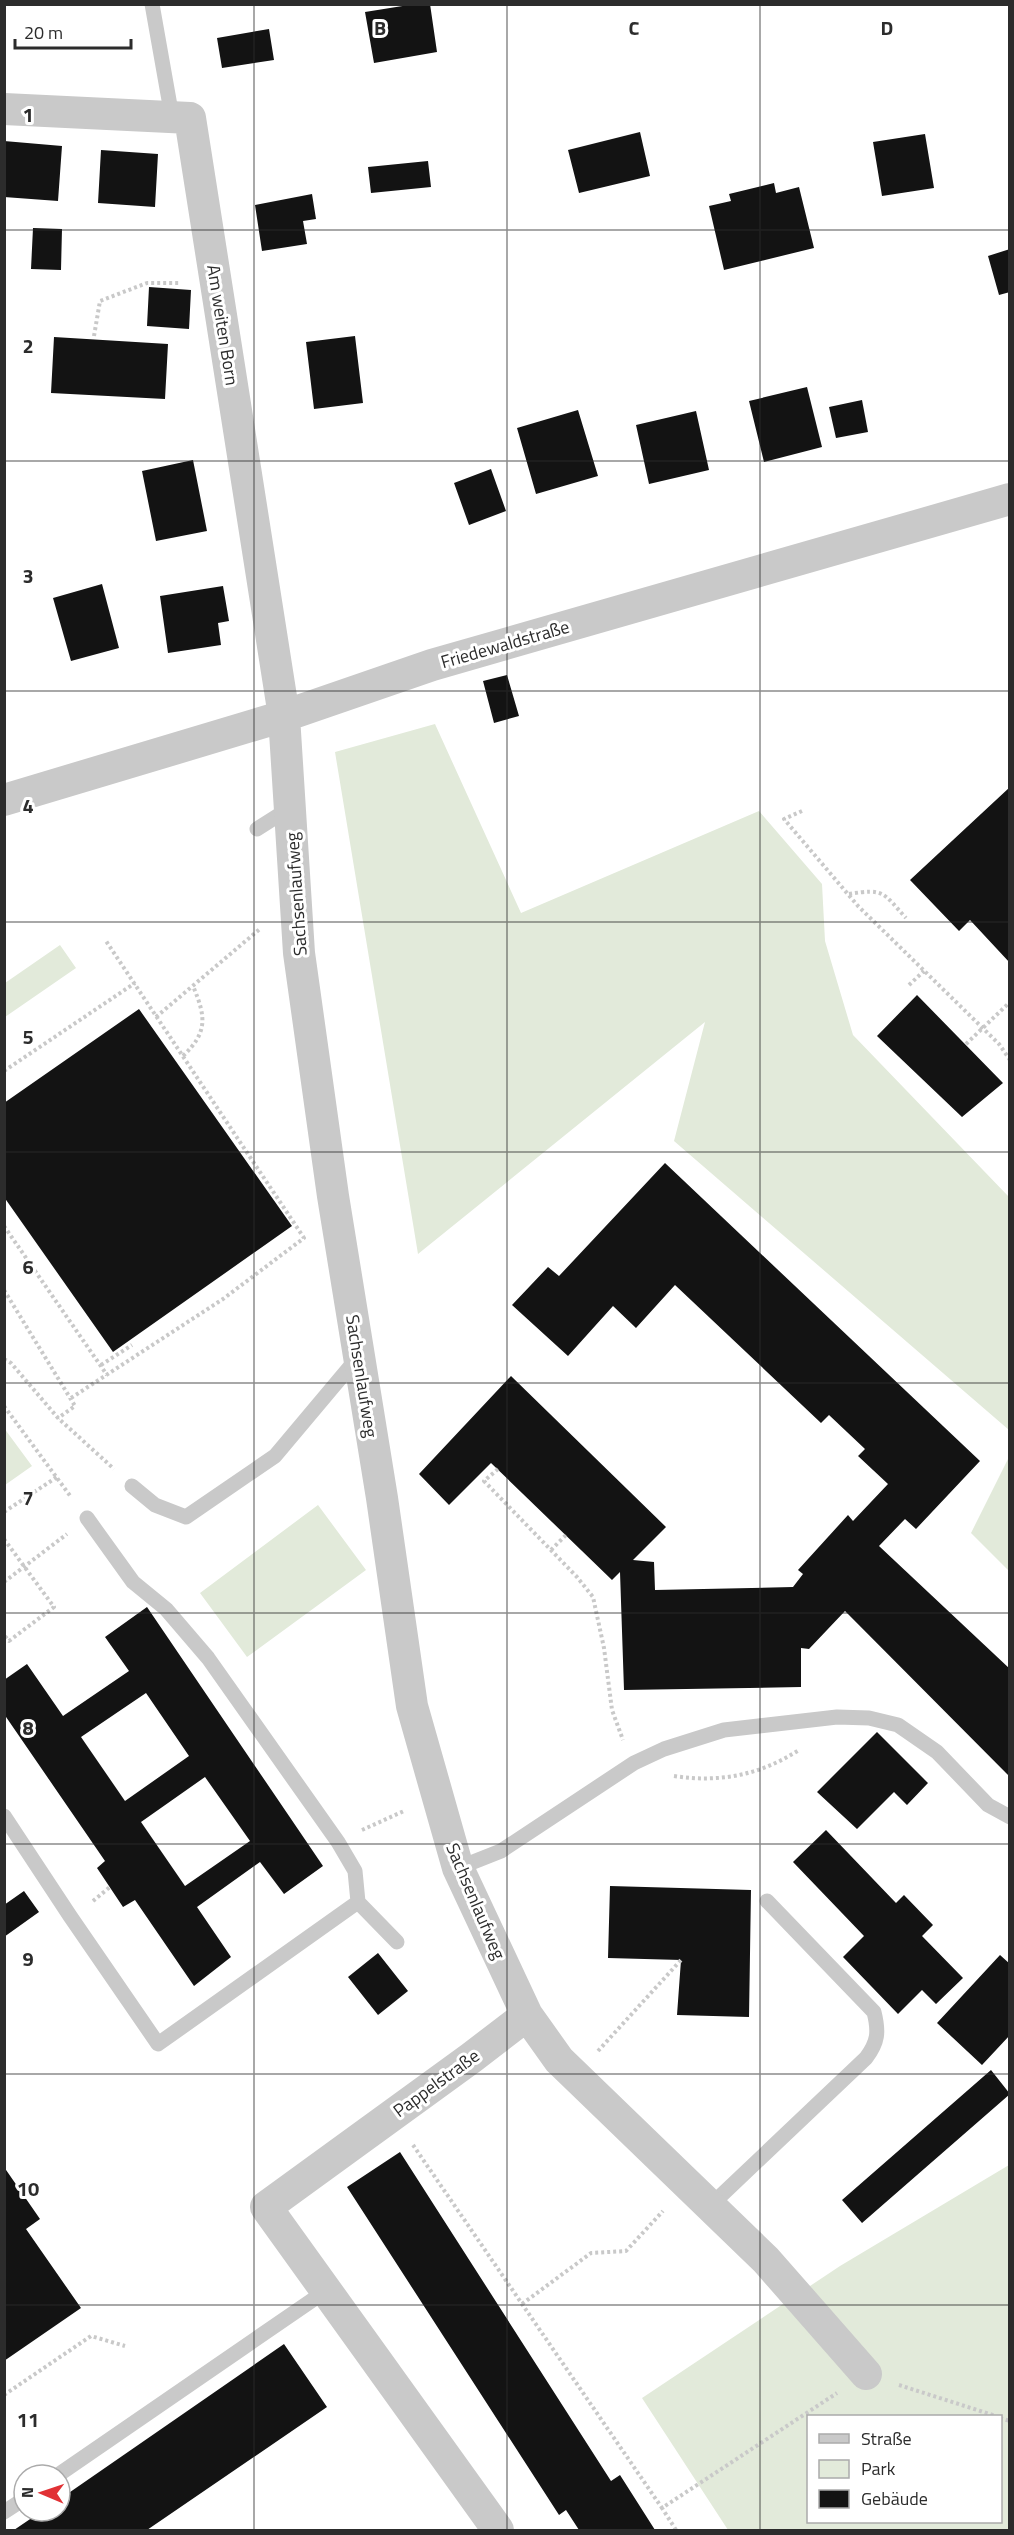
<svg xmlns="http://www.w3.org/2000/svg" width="1014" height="2535" font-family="'Titillium Web',sans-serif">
  <rect width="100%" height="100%" fill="#fff"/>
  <path fill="#e2eada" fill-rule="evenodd" d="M435,724L521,913L759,811L822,884L825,941L853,1035L1009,1197V1430L674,1141L705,1022L418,1254L335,752Z
    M60,945L76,968L5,1017V983Z
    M4,1428L32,1466L5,1485H4Z
    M1009,1457V1571L971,1533Z
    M318,1505L366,1570L247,1657L200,1593Z
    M1009,2165V2530H728L642,2398L840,2266ZM808,2416H1000V2522H808Z"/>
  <path fill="#131313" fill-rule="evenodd" d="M415,4H430L437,52L374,63L365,12Z
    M269,29L274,60L222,68L217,38Z
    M640,132L650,176L579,193L568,150Z
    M925,134L934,188L882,196L873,142Z
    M4,141L62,146L58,201L4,197Z
    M101,150L158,154L155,207L98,203Z
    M428,161L431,187L371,193L368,167Z
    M774,183L776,193L799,187L814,248L724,270L709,206L731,201L729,194Z
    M312,194L316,219L303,221L307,244L262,251L255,205Z
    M33,228L62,229L61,270L31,269Z
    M1010,249V292L999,295L988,256Z
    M149,287L191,290L189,329L147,326Z
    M355,336L363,403L314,409L306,342Z
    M54,337L168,344L165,399L51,393Z
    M807,387L822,447L764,462L749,401Z
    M862,400L868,432L836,438L829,407Z
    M578,410L598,476L536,494L517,428Z
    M696,411L709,470L649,484L636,425Z
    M193,460L207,531L156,541L142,471Z
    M491,469L506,511L469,525L454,483Z
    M102,584L119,648L71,661L53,598Z
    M223,586L229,621L218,623L221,645L168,653L160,596Z
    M507,675L519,716L494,723L483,681Z
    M1010,787V963L970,920L959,931L910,880Z
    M917,995L1003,1083L962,1117L877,1036Z
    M139,1009L292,1226L113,1352L4,1197V1103Z
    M665,1163L980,1461L916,1529L905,1519L879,1546L1010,1669V1777L845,1611L809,1649L801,1648V1687L624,1690L620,1572L612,1580L491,1463L449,1505L419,1474L511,1376L666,1527L633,1560L654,1562L655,1590L793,1587L803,1574L798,1570L848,1515L853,1521L888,1484L858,1456L865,1449L829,1415L821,1423L675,1285L636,1328L613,1306L568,1356L512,1305L548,1267L559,1276Z
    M147,1607L323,1866L284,1894L260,1862L197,1907L231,1957L194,1986L135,1900L123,1907L97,1868L105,1861L4,1714V1680L27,1664L63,1716L129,1671L105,1637ZM146,1693L189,1756L125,1801L81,1737ZM205,1777L250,1841L185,1886L141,1822Z
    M877,1732L928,1783L907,1805L894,1792L857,1829L817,1792Z
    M826,1830L896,1903L904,1895L933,1925L922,1936L963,1978L936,2004L922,1990L898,2014L843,1957L864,1936L793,1862Z
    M610,1886L751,1890L749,2017L677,2015L681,1960L608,1958Z
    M24,1891L39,1912L4,1937V1905Z
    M378,1953L408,1991L378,2015L348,1977Z
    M1000,1955L1010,1964V2035L982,2065L937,2023Z
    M991,2070L1010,2094L862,2223L842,2200Z
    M400,2152L611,2481L620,2475L655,2530H579L566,2510L559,2515L347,2187Z
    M4,2167L40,2219L26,2229L81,2308L4,2361Z
    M284,2344L327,2407L147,2530H14L42,2511H60V2499Z"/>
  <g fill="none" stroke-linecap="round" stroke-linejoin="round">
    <path stroke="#c9c9c9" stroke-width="4" stroke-dasharray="3 3" stroke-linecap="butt" d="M94,336L100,301L147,283H179
      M802,811L784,819L858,906L999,1044L1010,1060
      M849,894C885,888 883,893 906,918
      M909,985L924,971
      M156,1017L261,928
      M966,1044L1010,1002
      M183,1056C208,1032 206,1017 193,986
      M4,1071L135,983
      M4,1226L107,1375
      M4,1290L75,1406L58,1418
      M4,1359L11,1363L58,1418L114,1469
      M101,1365L132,1345
      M71,1398L223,1299L304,1238L106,941
      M4,1406L71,1497
      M498,1469L484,1481L577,1577L593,1597L604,1648L612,1710L623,1740
      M4,1512L57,1477
      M4,1539L54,1607L9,1641L4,1635
      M551,1550L566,1535
      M4,1582L67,1534
      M674,1776C720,1783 760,1775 799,1750
      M362,1830L404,1811
      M93,1901L110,1887
      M598,2051L681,1960
      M413,2145L662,2508
      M522,2304L591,2253L626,2251L663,2211
      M899,2385L996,2416
      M4,2395L91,2336L125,2346
      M1000,2418L1010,2421
      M676,2530L662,2508L837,2393"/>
    <path stroke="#c9c9c9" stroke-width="15" d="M152,4L172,117
      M257,829L290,808
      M132,1486L155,1505L186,1517L275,1456L359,1356
      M87,1518L133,1582L166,1609L208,1658L338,1842L355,1871L358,1902
      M4,1816L70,1916L158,2044L358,1902L397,1942
      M458,1868L501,1851L634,1763L664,1749L724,1730L837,1717L869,1718L898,1725L937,1752L988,1805L1010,1817
      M710,2206L866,2058C878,2042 879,2032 874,2012L767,1901
      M58,2475L327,2290
      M4,2512L24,2499"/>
    <path stroke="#c9c9c9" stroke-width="32" d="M4,109L190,118L284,716L299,953L333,1196L382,1498L412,1706L458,1868L527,2015
      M4,800L284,716L432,665L1010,499
      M498,2530L266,2207L471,2058L527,2015L559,2060L766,2260L866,2374"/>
  </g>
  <path fill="none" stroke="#2c2c2c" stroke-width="1.5" stroke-opacity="0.55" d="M254,4V2530M507,4V2530M760,4V2530M4,230H1010M4,461H1010M4,691H1010M4,922H1010M4,1152H1010M4,1383H1010M4,1613H1010M4,1844H1010M4,2074H1010M4,2305H1010"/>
  <g text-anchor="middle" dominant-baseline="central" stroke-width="6" stroke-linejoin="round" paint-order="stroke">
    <g font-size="18" fill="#2c2c2c" stroke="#fff">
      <text transform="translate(223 325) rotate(81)">Am weiten Born</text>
      <text transform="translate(505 644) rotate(-16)">Friedewaldstraße</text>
      <text transform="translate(296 894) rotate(-94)">Sachsenlaufweg</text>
      <text transform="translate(362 1376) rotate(81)">Sachsenlaufweg</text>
      <text transform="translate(476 1901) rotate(67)">Sachsenlaufweg</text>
      <text transform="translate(436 2083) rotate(-36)">Pappelstraße</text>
    </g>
  </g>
  <g font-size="20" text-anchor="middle" font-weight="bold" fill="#2c2c2c" stroke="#fff" stroke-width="6" stroke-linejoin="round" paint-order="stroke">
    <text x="380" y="35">B</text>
    <text x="634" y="35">C</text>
    <text x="887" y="35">D</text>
    <text x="28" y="122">1</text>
    <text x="28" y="353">2</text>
    <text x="28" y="583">3</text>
    <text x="28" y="813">4</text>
    <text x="28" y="1044">5</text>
    <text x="28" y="1274">6</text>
    <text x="28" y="1505">7</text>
    <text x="28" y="1735">8</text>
    <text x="28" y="1966">9</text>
    <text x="28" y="2196">10</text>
    <text x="28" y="2427">11</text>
  </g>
  <rect width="1014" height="2535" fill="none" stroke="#2c2c2c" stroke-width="12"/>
  <rect x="807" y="2415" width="195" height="108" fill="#ffffff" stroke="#ababab" stroke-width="1.5"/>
  <rect x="819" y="2434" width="30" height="9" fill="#c9c9c9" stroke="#ababab" stroke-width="1.5"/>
  <text x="861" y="2445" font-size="18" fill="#2c2c2c">Straße</text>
  <rect x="819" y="2460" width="30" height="18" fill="#e2eada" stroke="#ababab" stroke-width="1.5"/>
  <text x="861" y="2475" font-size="18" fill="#2c2c2c">Park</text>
  <rect x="819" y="2490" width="30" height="18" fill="#131313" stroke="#ababab" stroke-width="1.5"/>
  <text x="861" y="2505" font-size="18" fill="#2c2c2c">Gebäude</text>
  <g transform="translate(42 2493) rotate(272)"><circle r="28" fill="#ffffff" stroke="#ababab" stroke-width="1.5"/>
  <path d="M0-4.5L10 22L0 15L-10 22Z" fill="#e13135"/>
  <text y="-9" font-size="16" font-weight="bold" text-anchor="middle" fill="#2c2c2c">N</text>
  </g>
  <path d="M15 39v9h116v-9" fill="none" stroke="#2c2c2c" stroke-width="3"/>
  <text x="24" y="39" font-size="18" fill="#2c2c2c" stroke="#ffffff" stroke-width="4.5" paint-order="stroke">20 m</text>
</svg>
